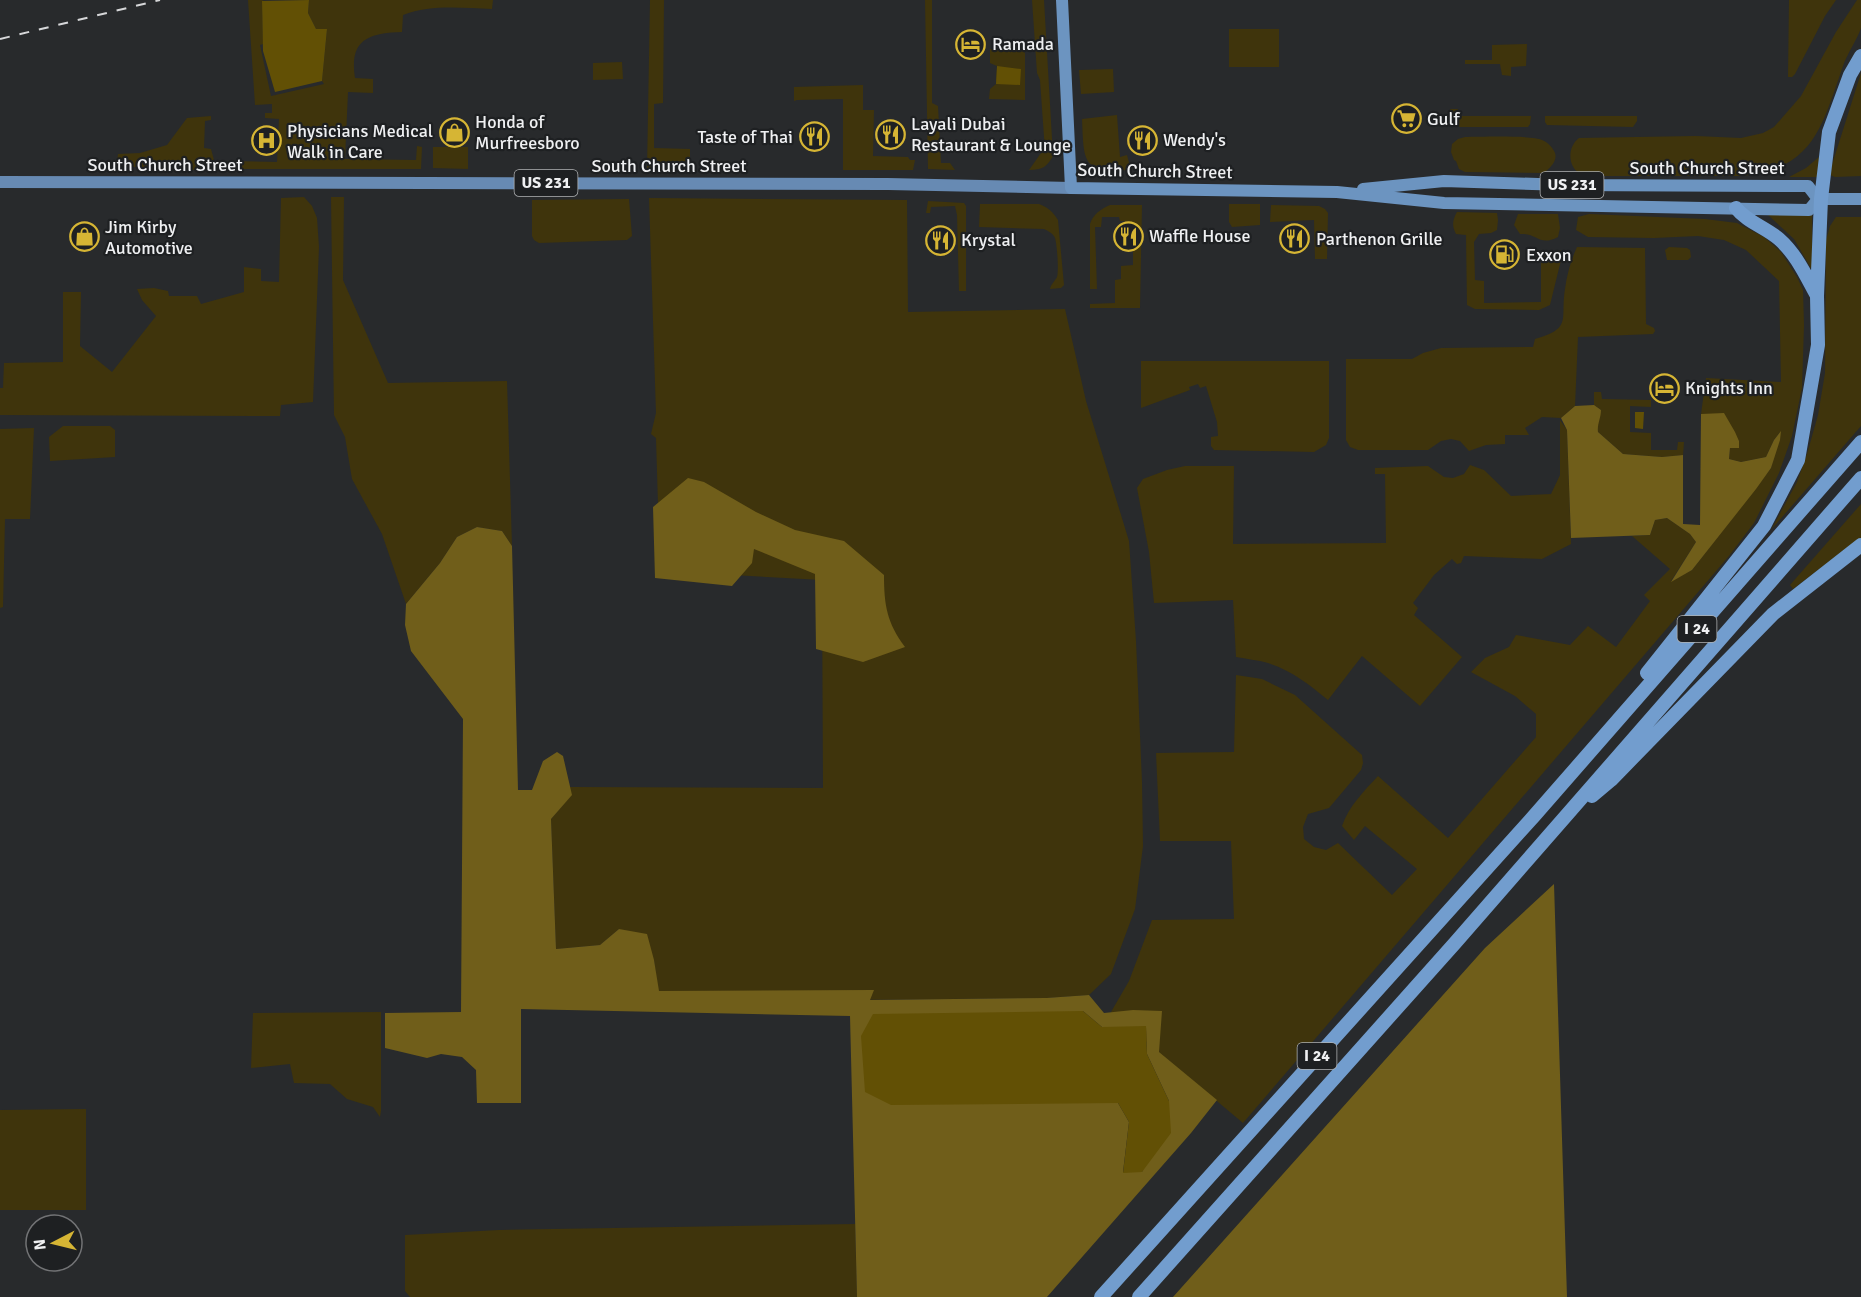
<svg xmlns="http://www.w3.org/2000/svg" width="1861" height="1297" font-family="Signika,sans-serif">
  <rect width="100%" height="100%" fill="#282a2c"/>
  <path fill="#3f340c" d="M248,0H264L262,1L263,44L260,45L271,96L324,84L322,81L327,29H316L308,13L309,0H493L492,9C463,8 431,4 403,15L402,32C368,33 349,40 355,78L373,79V93L348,92L345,159L416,160L417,146L422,147L421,169H238L229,161L277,162L279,119L265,118V113H272V104L255,105Z
    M650,0H664L663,103L654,104V148L690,149V170H647Z
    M925,0H932V103L938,106L941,163H950L955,170L928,169Z
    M1032,0H1044L1053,156C1047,167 1042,170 1029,170L1041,153L1045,151L1040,80L1037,73Z
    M1789,0H1836L1825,16L1795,74L1792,77H1788Z
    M1857,0H1861C1861,8 1861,20 1861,28C1858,38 1847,54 1843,66C1822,126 1814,169 1742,176H1589C1588,176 1580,174 1579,173C1567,165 1568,146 1579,138L1696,136L1741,138L1763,133L1774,127L1801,96L1836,32Z
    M1229,29H1279V67H1229Z
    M1527,44L1526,66L1511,67V76L1502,75L1500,64H1465V60H1492V45Z
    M1021,48L1025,53V100L989,99L990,89L996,84L997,66L990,63V49Z
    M622,62L623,79L593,80V63Z
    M1113,69L1114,92L1081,94L1079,70Z
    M1861,73V176L1835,177L1830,175V171Z
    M863,85V110H874L873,156L908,157L910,160H915L913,170H843V99L797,100L794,101V87Z
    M1450,109H1458L1459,116H1531L1530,124L1528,127H1460C1451,122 1450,119 1450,109Z
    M1117,115L1120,157L1127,155L1131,170C1082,172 1084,164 1082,119Z
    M211,116V120L205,121L204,148L211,149L214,160L208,168L196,170L93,165V161L117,162L118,154L140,153L167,145L187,118Z
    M1545,116H1637V121L1633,127L1547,125L1545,122Z
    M1465,137C1479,137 1532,135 1542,140C1548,142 1553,148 1555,153C1558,161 1549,169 1544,173L1465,172L1459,169L1456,161L1454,160L1451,152L1452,144L1458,139Z
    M433,147H468V169L433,168Z
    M1827,150L1818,177H1789L1806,168Z
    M304,197L312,206L317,218L319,247L313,402L281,405L280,416L0,415V388H3L4,363L63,362V292H81L80,346L112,372L156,316L142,300L137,289L154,288L168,291L169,296H197L201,304L244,292V267L261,269V281L279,282L281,198Z
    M331,197H344L343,280L388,383L507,381L512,546L502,531L477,527L457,537L440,563L406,604L382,534L352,479L345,437L334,415Z
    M649,198L907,200L908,312L1065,309L1086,401L1129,541L1136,641L1142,782L1143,846L1135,909L1111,974L1089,995L1046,998L849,1000L658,991L654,960L619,929L600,945L556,949L551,819L571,795L570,787L823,788L822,580L660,571L656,438L651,434L656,413Z
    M629,199L632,236L627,240L539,243L534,240L532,236V200Z
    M928,201L964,203L966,206V291H959L957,215L955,206L931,207L930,213H926Z
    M980,204H1039C1049,208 1053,212 1058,220L1064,285L1061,288L1050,289C1051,284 1055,281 1057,277C1059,271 1057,244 1055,238C1053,233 1048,231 1044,229L979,227Z
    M1229,204H1260V225L1232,227L1229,222Z
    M1110,205H1142L1140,308H1090V304L1115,303V280L1121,279V266L1133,265V222L1120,221L1119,217H1102L1101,227H1095L1097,289H1090V224C1093,214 1101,209 1110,205Z
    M1271,205L1319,206L1325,209L1328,213L1327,259H1315L1314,220L1270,222Z
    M1457,212L1497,213L1498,220L1497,230L1491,233L1479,234L1474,242L1475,280L1484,281V303L1541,302V260L1545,254H1556L1560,250L1563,252L1550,305L1539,310L1475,309L1467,305L1466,235L1456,234C1452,226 1452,221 1457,212Z
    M1518,214H1558L1560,228L1558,237C1539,247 1538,233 1520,234L1514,225Z
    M1589,214L1705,219L1737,223L1764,237L1781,252L1797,277L1803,290L1804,325L1802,388L1792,436L1779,473L1754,523L1729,556L1243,1123L1111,1012L1129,981L1152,920L1234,919L1231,841H1160L1156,753L1234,752L1236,675L1262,679L1295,695L1362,755L1363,763L1361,770L1329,808L1308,814L1303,827L1304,839L1314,847L1326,850L1338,843L1392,895L1417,869L1365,826L1354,840L1342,826C1349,806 1364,791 1378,776L1448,838L1536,737V714L1515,696L1471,672L1485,658L1509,647L1516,635L1570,645L1588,626L1616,647L1650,601L1644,595L1670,569L1632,536L1650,535L1655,520L1667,518L1690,534L1696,542L1671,581L1692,570L1771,468L1780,432L1774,440L1766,457L1741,462L1729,459L1730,448L1739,441L1724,414H1701L1706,378L1781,382L1779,281L1746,250L1724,240L1698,236L1654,238L1588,237L1576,230L1578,217Z
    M1767,214L1812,215V270L1794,239Z
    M1836,217H1861V426L1771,530L1797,482L1807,454L1818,415L1825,373L1826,240L1830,226Z
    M1577,247L1645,248L1646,324L1654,328L1655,331L1653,334L1578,337L1575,406L1561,418L1542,417L1525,428L1529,435H1505V444L1486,445L1469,451L1460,441L1451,439L1441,441L1428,450H1358L1350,447L1346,440V359H1412L1423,353L1441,348L1533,347L1535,339C1573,328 1560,320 1565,289C1567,274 1571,260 1577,247Z
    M1669,247L1687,248L1690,250L1691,257L1688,260H1667L1665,250Z
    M1141,361H1329V438L1326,445L1314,452L1214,450L1211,446V437L1218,436L1217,422L1206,386L1200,388L1198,384L1189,387L1190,390L1141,408Z
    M1594,392H1601L1602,399L1651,400V407L1630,406V432L1651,433V450H1677L1678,442H1684L1683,455L1662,457L1623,454L1598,432L1597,425L1601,410L1594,405Z
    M1560,420L1567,430L1571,544L1542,559L1464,556L1461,563L1457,564L1452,559L1434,575L1413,603L1418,608L1414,615L1462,657L1420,706L1362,656L1328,700C1310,685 1291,670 1268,663C1258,660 1246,659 1236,657L1233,600L1154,603L1149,552L1137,488L1143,479L1167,470L1185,466H1234L1233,544L1386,543L1385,474H1375V468L1428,466L1444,477L1453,478L1464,474L1470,465L1484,470L1511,496L1551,494L1560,475Z
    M63,426H110L115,430V457L50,461L49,437Z
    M34,428L30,519H5L3,607L0,608V429Z
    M1861,504V539L1848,547L1793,589L1790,585Z
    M381,1012V1111L380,1117L373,1107L347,1099L330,1084L294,1083L290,1064L251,1068L253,1013Z
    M86,1109V1210H0V1110Z
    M855,1224L857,1297H410L405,1291V1235L499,1230Z"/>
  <path fill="#705e1a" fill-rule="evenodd" d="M1594,405L1601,410C1601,418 1597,424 1598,432L1623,454L1662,457L1683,455V524L1700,525L1701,414L1724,413L1735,432L1739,441V448H1730L1729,459L1741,462L1766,457L1774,440L1781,431L1780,440L1771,468L1756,489L1692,570L1671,582L1696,542L1690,534L1667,518L1655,520L1650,535L1571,538L1567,430L1561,418L1575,406Z
    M688,478L704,482L756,512L795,530L844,541L884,575C884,605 887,623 905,647L863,662L816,649L815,574L754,549L752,563L732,586L655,578L653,507Z
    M477,527L502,531L512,546L518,790H532L543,761L557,752L563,756L572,795L551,819L556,949L600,945L619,929L647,934L654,960L659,991L874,990L870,1000L1046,998L1089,995L1104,1013L1133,1010L1162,1011L1159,1052L1217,1100L1191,1133L1047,1297H857L850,1016L521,1009V1103H477L476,1070L462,1057L441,1054L427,1058L385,1048V1013L461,1012L463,719L411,651L405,625L406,604L440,563L457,537ZM1083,1011L1102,1027H1146L1147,1054L1169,1101L1142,1172H1123L1129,1122L1118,1103L1096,1102Z
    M1554,884L1567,1297H1173L1485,948Z"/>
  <path fill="#625005" d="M309,0L308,13L316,29H327L322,81L275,92L263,51L262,1Z
    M997,66L1021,69L1020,85L996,84Z
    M1635,412H1644L1643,429L1635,428Z
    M1083,1011L1102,1027L1146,1026L1147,1054L1169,1101L1171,1133L1142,1172L1123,1173L1129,1122L1118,1103L891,1105L865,1092L861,1036L873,1014Z"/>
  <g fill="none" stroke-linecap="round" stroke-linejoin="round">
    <path stroke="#678ab3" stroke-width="12" d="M0,182L888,184L1071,188"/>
    <path stroke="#6c94c0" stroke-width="12" d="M1062,0L1071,188L1337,192L1444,203L1809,210L1818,199
      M1363,189L1444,181L1566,185L1808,186L1818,199
      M1818,199H1861"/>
    <path stroke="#729dce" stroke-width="14" d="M1736,208C1747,222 1765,227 1779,239C1796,254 1805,274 1816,294
      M1647,673L1764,526L1798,460L1818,345L1817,296L1821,199L1829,132L1850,75L1861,56
      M1592,796L1611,780L1773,614L1861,545
      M1101,1297L1534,816L1861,442
      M1139,1297L1455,943L1861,478"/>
    <path stroke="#d6d7d9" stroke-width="2" stroke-dasharray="10 10" stroke-linecap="butt" d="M0,39L160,0"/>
  </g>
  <defs>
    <symbol id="hotel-ring" viewBox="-11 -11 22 22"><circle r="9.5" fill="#1e2022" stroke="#d6b534" stroke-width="1.5"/><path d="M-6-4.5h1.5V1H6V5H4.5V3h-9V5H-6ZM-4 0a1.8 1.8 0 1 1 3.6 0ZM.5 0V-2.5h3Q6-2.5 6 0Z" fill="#d6b534"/></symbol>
    <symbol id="supermarket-ring" viewBox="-11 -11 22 22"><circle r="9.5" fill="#1e2022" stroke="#d6b534" stroke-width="1.5"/><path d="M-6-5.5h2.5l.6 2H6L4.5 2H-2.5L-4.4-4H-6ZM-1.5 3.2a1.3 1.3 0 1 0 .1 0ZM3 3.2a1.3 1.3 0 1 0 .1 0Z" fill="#d6b534"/></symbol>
    <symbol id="shop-ring" viewBox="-11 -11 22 22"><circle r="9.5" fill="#1e2022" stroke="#d6b534" stroke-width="1.5"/><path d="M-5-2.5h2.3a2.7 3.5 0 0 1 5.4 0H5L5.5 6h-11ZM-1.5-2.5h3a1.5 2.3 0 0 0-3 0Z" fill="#d6b534"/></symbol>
    <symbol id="restaurant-ring" viewBox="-11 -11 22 22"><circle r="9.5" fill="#1e2022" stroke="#d6b534" stroke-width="1.5"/><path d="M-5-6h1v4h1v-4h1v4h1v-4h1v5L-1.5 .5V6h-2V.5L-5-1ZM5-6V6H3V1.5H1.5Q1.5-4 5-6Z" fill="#d6b534"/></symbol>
    <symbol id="hospital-ring" viewBox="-11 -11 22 22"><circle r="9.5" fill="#1e2022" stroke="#d6b534" stroke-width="1.5"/><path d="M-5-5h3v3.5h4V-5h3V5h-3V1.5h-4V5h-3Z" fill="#d6b534"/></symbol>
    <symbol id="fuel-ring" viewBox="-11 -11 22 22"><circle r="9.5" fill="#1e2022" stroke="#d6b534" stroke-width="1.5"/><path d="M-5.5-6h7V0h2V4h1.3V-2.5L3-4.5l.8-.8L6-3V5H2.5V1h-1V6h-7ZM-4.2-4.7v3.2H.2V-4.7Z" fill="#d6b534"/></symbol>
  </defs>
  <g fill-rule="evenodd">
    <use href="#hotel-ring" x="954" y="28" width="33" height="33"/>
    <use href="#supermarket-ring" x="1390" y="102" width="33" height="33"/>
    <use href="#shop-ring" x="438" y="116" width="33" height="33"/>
    <use href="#restaurant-ring" x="874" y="118" width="33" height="33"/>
    <use href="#restaurant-ring" x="798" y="120" width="33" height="33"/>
    <use href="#restaurant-ring" x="1126" y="124" width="33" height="33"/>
    <use href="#hospital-ring" x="250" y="124" width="33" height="33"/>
    <use href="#restaurant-ring" x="1112" y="220" width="33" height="33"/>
    <use href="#shop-ring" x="68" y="220" width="33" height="33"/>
    <use href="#restaurant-ring" x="1278" y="222" width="33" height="33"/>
    <use href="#restaurant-ring" x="924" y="224" width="33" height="33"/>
    <use href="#fuel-ring" x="1488" y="238" width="33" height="33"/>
    <use href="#hotel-ring" x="1648" y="372" width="33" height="33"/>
  </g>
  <g text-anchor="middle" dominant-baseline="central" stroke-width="4.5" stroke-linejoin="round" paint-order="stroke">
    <g fill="#1e2022" stroke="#b0b2b4" stroke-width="1.5">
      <rect x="514.5" y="170" width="63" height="26" rx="4.5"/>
      <rect x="1540.5" y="172" width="63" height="26" rx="4.5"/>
      <rect x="1677.5" y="616" width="39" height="26" rx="4.5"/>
      <rect x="1297.5" y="1043" width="39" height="26" rx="4.5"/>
    </g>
    <g font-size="16" font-weight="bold" fill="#eff0f2">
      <text x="546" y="183">US 231</text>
      <text x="1572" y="185">US 231</text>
      <text x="1697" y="629">I 24</text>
      <text x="1317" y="1056">I 24</text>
    </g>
    <g font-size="18" fill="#eff0f2" stroke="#1e2022" text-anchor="start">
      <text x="992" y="44">Ramada</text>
      <text x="1427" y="119">Gulf</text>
      <text x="475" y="122">Honda of<tspan x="475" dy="21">Murfreesboro</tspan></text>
      <text x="911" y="124">Layali Dubai<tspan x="911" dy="21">Restaurant &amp; Lounge</tspan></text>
      <text x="287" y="131">Physicians Medical<tspan x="287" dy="21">Walk in Care</tspan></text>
      <text x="793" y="137" text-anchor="end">Taste of Thai</text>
      <text x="1163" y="140">Wendy's</text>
      <text x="105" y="227">Jim Kirby<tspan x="105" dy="21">Automotive</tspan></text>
      <text x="1149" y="236">Waffle House</text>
      <text x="1316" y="239">Parthenon Grille</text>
      <text x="961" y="240">Krystal</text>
      <text x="1526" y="255">Exxon</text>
      <text x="1685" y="388">Knights Inn</text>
    </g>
    <g font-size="18" fill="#eff0f2" stroke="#1e2022">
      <text x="165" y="165">South Church Street</text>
      <text x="669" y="166">South Church Street</text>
      <text x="1707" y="168">South Church Street</text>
      <text transform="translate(1155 171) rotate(1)">South Church Street</text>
    </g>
  </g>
  <g transform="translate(54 1243) rotate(263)"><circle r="28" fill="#1e2022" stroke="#727375" stroke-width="1.5"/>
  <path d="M0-4.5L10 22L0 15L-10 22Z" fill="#d6b534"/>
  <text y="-9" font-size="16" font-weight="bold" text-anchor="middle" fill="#eff0f2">N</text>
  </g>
</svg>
